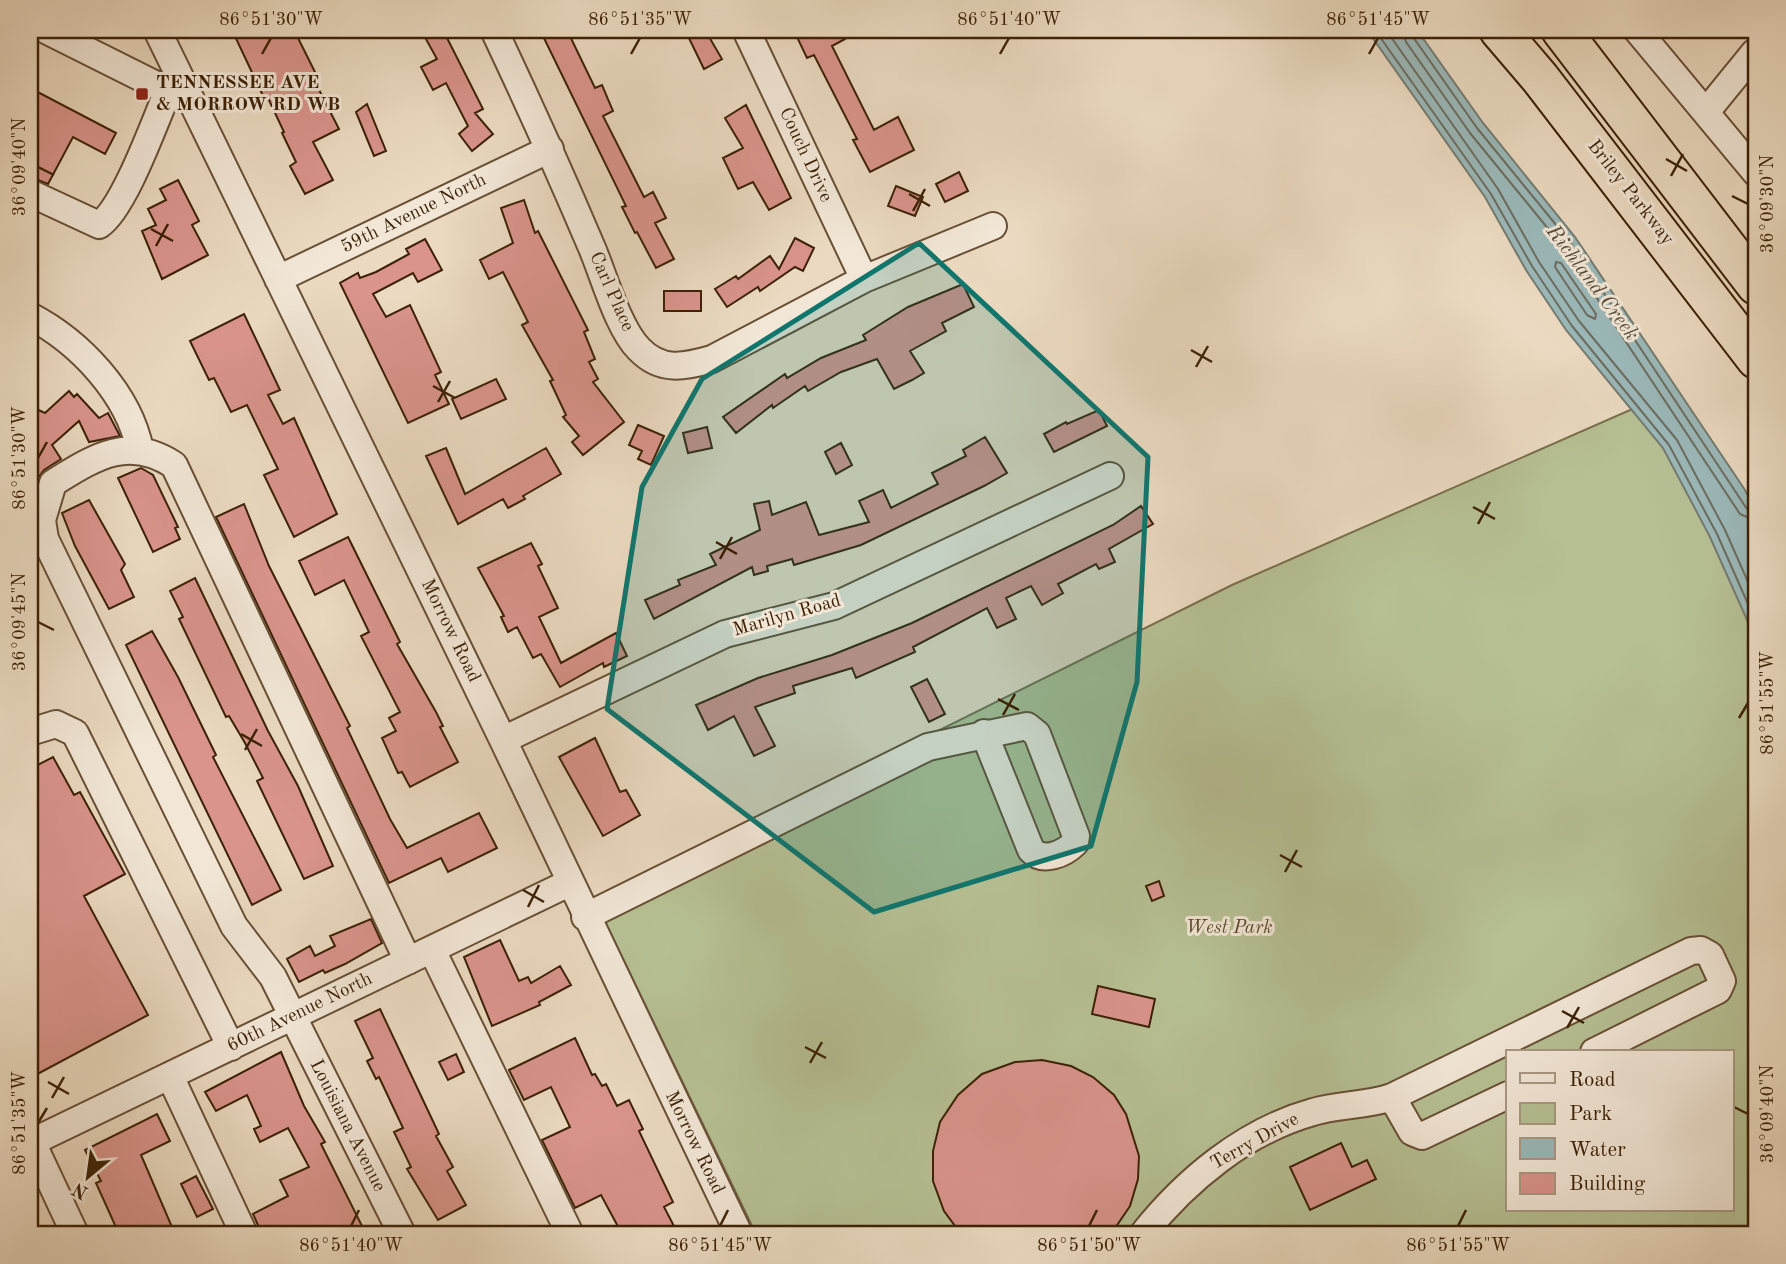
<svg xmlns="http://www.w3.org/2000/svg" width="1786" height="1264" font-family="'Old Standard TT',serif">
  <rect width="100%" height="100%" fill="#ebdac1"/>
  <filter id="stains"><feTurbulence type="fractalNoise" baseFrequency=".00286" numOctaves="4"/><feColorMatrix values="0 0 0 0 .2 0 0 0 0 .09 0 0 0 0 .02 0 0 0 .5 -.17"/></filter>
  <radialGradient id="worn" r=".72"><stop offset=".6" stop-color="#630" stop-opacity="0"/><stop offset="1" stop-color="#630" stop-opacity=".3"/></radialGradient>
  <path fill="#b6c094" stroke="#79704d" stroke-width="2" fill-rule="evenodd" d="M1646,403L1756,582V1212L1752,1234H756L595,901L1232,585ZM1508,1052H1732V1210H1508Z"/>
  <path fill="#9bb9ba" stroke="#757c72" stroke-width="2" d="M1367,30H1417L1483,123L1575,237L1745,490L1756,511V640L1710,537L1663,448L1566,330L1526,270L1485,197Z
    M1756,1179V1234H1749Z"/>
  <g fill="none" stroke-linecap="round" stroke-linejoin="round">
    <path stroke="#6c6d60" stroke-width="2" d="M1375,30L1491,194L1532,266L1572,326L1669,445L1717,534L1756,622
      M1386,30L1498,189L1539,262L1579,321L1677,440L1725,530L1756,600
      M1403,30L1406,42L1470,133L1563,247L1740,514L1756,521
      M1412,30L1413,37L1477,128L1570,242L1747,509L1756,512
      M1556,262L1561,263L1596,314L1595,319L1587,315L1555,267Z"/>
  </g>
  <path fill="#da948c" stroke="#3c2106" stroke-width="2" d="M232,30H294L316,74L312,76L339,129L313,142L333,180L305,194L290,166L296,162L282,133L284,132L268,98L265,100Z
    M421,30H443L483,109L475,113L493,134L472,151L459,134L468,126L446,83L433,90L421,67L437,59Z
    M540,30H567L595,88L602,85L613,111L603,116L644,197L653,192L666,218L655,223L674,259L656,268L637,232L635,233L622,207L626,206Z
    M685,30H705L722,59L704,69Z
    M807,30H840L845,39L832,46L874,130L898,117L914,150L870,172L853,140L857,139L814,55L807,58L796,35Z
    M30,88L116,133L105,154L73,137L48,184L30,177Z
    M367,104L386,151L374,156L356,112Z
    M746,105L791,198L769,210L753,182L738,189L723,158L743,148L725,118Z
    M959,172L968,191L945,202L936,184Z
    M178,180L199,221L192,225L208,255L162,279L142,231L156,225L148,209L166,200L160,189Z
    M896,186L923,197L915,216L888,206Z
    M524,200L535,233L538,231L588,330L584,332L595,359L589,362L598,379L593,382L624,422L583,455L572,442L579,436L563,417L566,415L550,381L553,380L522,325L528,322L503,272L489,279L480,260L513,243L501,208Z
    M795,238L814,248L803,271L795,267L760,291L758,287L727,307L715,289L736,276L738,279L770,256L779,269Z
    M425,239L442,270L418,282L413,273L373,294L386,317L410,305L441,372L435,375L449,404L408,423L340,283L358,273L360,278L376,272L409,254L406,249Z
    M963,284L974,307L942,323L946,331L910,351L924,373L912,380L894,389L877,359L841,372L808,391L805,386L773,408L772,405L736,433L723,417L785,374L787,378L821,358L866,340L863,335L908,307Z
    M664,291H701V311H664Z
    M244,314L280,390L268,395L283,424L294,418L337,514L294,537L264,475L278,469L247,405L231,412L214,378L209,380L190,341Z
    M496,379L506,399L461,419L452,399Z
    M69,391L74,397L77,394L99,418L108,413L120,436L89,442L79,421L52,445L61,459L44,470L30,488V406L45,413Z
    M1099,410L1107,426L1054,452L1044,434L1066,422L1067,424Z
    M638,425L664,436L651,465L638,459L642,451L629,445Z
    M707,427L712,448L688,453L683,433Z
    M985,437L1007,473L984,486L861,545L794,565L792,559L767,566L768,571L754,575L752,567L654,619L645,600L680,585L678,580L716,565L710,554L760,530L754,504L769,501L772,515L806,502L819,535L869,522L859,501L883,490L891,508L938,484L932,473L966,456L963,450Z
    M841,443L852,465L836,474L825,452Z
    M446,448L465,494L546,448L561,474L523,496L525,499L508,508L503,499L458,524L426,456Z
    M141,468L153,475L178,527L175,528L180,539L153,552L118,478Z
    M89,500L125,564L121,570L134,597L109,609L75,546L62,513Z
    M244,504L269,566L350,726L347,728L390,819L407,848L479,813L497,848L448,872L441,858L389,883L216,517Z
    M1141,506L1153,524L1109,549L1115,562L1099,569L1096,564L1058,584L1063,593L1042,605L1031,586L1006,598L1016,619L997,628L987,608L913,647L915,652L856,678L852,668L793,686L795,693L755,707L775,746L754,756L734,716L708,730L696,705L758,678L832,655L912,623L1113,525Z
    M348,537L400,642L397,644L436,712L443,726L440,727L458,762L410,787L402,772L398,773L382,738L396,731L389,718L400,712L361,636L369,632L344,580L315,595L299,561Z
    M531,543L542,564L538,566L558,608L539,617L561,663L616,633L627,656L604,667L603,663L560,687L541,654L533,658L517,627L508,632L501,617L504,616L478,568Z
    M195,578L268,731L298,786L333,866L304,879L257,781L263,778L245,743L229,716L226,717L179,619L183,617L170,591Z
    M152,631L178,677L216,755L213,757L281,890L252,905L126,645Z
    M927,679L945,714L929,722L911,687Z
    M595,738L620,792L626,790L640,815L603,836L559,757Z
    M53,757L74,795L80,792L125,874L84,896L148,1015L30,1078V769Z
    M1159,881L1164,896L1152,901L1146,886Z
    M371,919L382,943L345,964L325,973L323,970L299,982L287,959L310,946L315,956L335,946L330,936Z
    M500,940L519,981L528,977L531,983L560,966L571,985L539,1002L540,1005L492,1026L464,957Z
    M1098,986L1155,999L1149,1027L1092,1014Z
    M380,1009L439,1134L436,1136L453,1167L447,1171L466,1205L438,1220L407,1169L411,1167L394,1132L403,1128L379,1077L376,1079L367,1061L373,1058L355,1021Z
    M575,1038L592,1075L595,1074L602,1086L606,1084L617,1106L629,1100L643,1129L639,1131L673,1202L664,1207L675,1228L663,1234H622L601,1195L575,1208L542,1140L570,1127L551,1087L524,1100L509,1070Z
    M281,1052L304,1106L325,1142L321,1144L366,1234H262L253,1214L288,1196L280,1180L309,1167L288,1128L260,1142L254,1129L261,1126L247,1095L216,1111L205,1092Z
    M456,1054L464,1072L448,1080L439,1062Z
    M1042,1060L1071,1066L1093,1077L1114,1095L1126,1114L1139,1156L1138,1179L1130,1206L1111,1234H961L944,1211L933,1181V1151L940,1122L958,1095L982,1074L1015,1062Z
    M157,1114L170,1141L141,1155L172,1227L157,1234H119L96,1183L101,1181L85,1150Z
    M1341,1143L1352,1167L1367,1160L1376,1179L1310,1210L1290,1167Z
    M196,1176L213,1209L197,1217L181,1184Z"/>
  <g fill="none" stroke-linecap="round" stroke-linejoin="round">
    <defs>
      <path id="minor" d="M46,30L182,98
        M157,30L503,740L739,1234
        M494,30C528,102 561,175 592,248C604,276 618,328 639,349C661,372 684,367 712,359L864,279L993,226
        M746,30L864,279
        M1637,30L1756,173
        M1706,112L1754,53
        M30,193L99,225C124,209 155,121 168,91
        M278,279L550,149
        M30,316C80,342 129,394 140,450
        M30,732L56,724L75,733L231,1047
        M503,740L725,634L834,606L1110,476
        M585,917L928,747L1027,726L1037,734L1076,836L1075,843C1064,854 1043,863 1031,850L984,733
        M432,950L570,1234
        M170,1076L244,1234
        M1392,1097L1412,1132L1422,1136L1508,1095
        M32,1142L75,1234
        M30,1143L569,883
        M402,1234L273,977L234,926L45,539L42,520L53,483C95,457 128,435 174,465L408,961
        M1143,1234C1186,1180 1245,1131 1313,1112C1339,1104 1366,1106 1392,1097L1691,951L1701,950L1710,955L1722,981L1718,990L1594,1052"/>
      <path id="highway" d="M1499,30L1540,78L1756,359
        M1561,30L1756,285"/>
    </defs>
    <use href="#minor" stroke="#684f35" stroke-width="30"/>
    <use href="#highway" stroke="#3c2106" stroke-width="42"/>
    <use href="#minor" stroke="#f2e7d7" stroke-width="26"/>
    <use href="#highway" stroke="#ebdac1" stroke-width="38"/>
  </g>
  <path fill="#0f766e" fill-opacity="0.2" stroke="#0f766e" stroke-width="5" stroke-linejoin="round" d="M919,243L1148,457L1137,682L1091,846L874,912L607,709L642,487L702,379Z"/>
  <path fill="none" stroke="#3c2106" stroke-width="2.5" d="M262,54L271,38M631,54L640,38M1000,54L1009,38M1369,54L1378,38M1666,159L1687,171M38,167L54,175M1671,176L1683,154M909,194L930,206M1732,196L1748,204M913,211L925,189M151,229L173,241M156,246L168,224M1191,350L1212,362M1196,367L1208,346M433,386L455,398M438,402L450,381M38,458L47,442M1473,507L1495,519M1478,524L1490,502M716,542L737,554M720,559L732,537M38,622L54,630M998,699L1019,710M1003,715L1015,694M1739,718L1748,703M241,734L262,746M245,750L257,729M1280,855L1302,867M1285,872L1297,850M523,890L544,902M528,907L539,885M1562,1011L1584,1023M1567,1028L1579,1007M805,1047L826,1058M810,1063L822,1042M48,1082L69,1094M52,1098L64,1077M1732,1106L1748,1114M38,1123L47,1108M351,1226L359,1210M720,1226L728,1210M1089,1226L1097,1210M1458,1226L1466,1210"/>
  <rect fill="#8f2418" stroke="#f2e7d7" stroke-width="2.5" x="135" y="87" width="14" height="14" rx="3.5"/>
  <g text-anchor="middle" dominant-baseline="central" stroke-width="6" stroke-linejoin="round" paint-order="stroke">
    <g font-size="19" font-weight="bold" fill="#3c2106" stroke="#f2e7d7" text-anchor="start">
      <text x="156" y="83">TENNESSEE AVE<tspan x="156" dy="22">&amp; MORROW RD WB</tspan></text>
    </g>
    <g font-size="19" fill="#3c2106" stroke="#f2e7d7">
      <text transform="translate(805 155) rotate(65)">Couch Drive</text>
      <text transform="translate(1630 193) rotate(52)">Briley Parkway</text>
      <text transform="translate(414 214) rotate(-26)">59th Avenue North</text>
      <text transform="translate(611 292) rotate(66)">Carl Place</text>
      <text transform="translate(787 616) rotate(-16)">Marilyn Road</text>
      <text transform="translate(450 631) rotate(64)">Morrow Road</text>
      <text transform="translate(300 1013) rotate(-26)">60th Avenue North</text>
      <text transform="translate(347 1126) rotate(63)">Louisiana Avenue</text>
      <text transform="translate(1255 1142) rotate(-29)">Terry Drive</text>
      <text transform="translate(694 1143) rotate(64)">Morrow Road</text>
    </g>
    <g font-size="19" font-style="italic" fill="#5a492a" stroke="#f2e7d7">
      <text x="1229" y="928">West Park</text>
    </g>
    <g font-size="21" font-style="italic" fill="#584f3c" stroke="#f2e7d7">
      <text transform="translate(1592 283) rotate(53)">Richland Creek</text>
    </g>
  </g>
  <rect width="1786" height="1264" fill="none" stroke="#ebdac1" stroke-width="77"/>
  <rect x="1506" y="1050" width="228" height="161" fill="#f2e7d7" stroke="#a99883" stroke-width="2"/>
  <rect x="1520" y="1073" width="35" height="10" fill="#f2e7d7" stroke="#a99883" stroke-width="2"/>
  <text x="1569" y="1086" font-size="21" fill="#3c2106">Road</text>
  <rect x="1520" y="1103" width="35" height="21" fill="#b6c094" stroke="#a99883" stroke-width="2"/>
  <text x="1569" y="1120" font-size="21" fill="#3c2106">Park</text>
  <rect x="1520" y="1138" width="35" height="21" fill="#9bb9ba" stroke="#a99883" stroke-width="2"/>
  <text x="1569" y="1156" font-size="21" fill="#3c2106">Water</text>
  <rect x="1520" y="1173" width="35" height="21" fill="#da948c" stroke="#a99883" stroke-width="2"/>
  <text x="1569" y="1190" font-size="21" fill="#3c2106">Building</text>
  <g transform="translate(88 1177) rotate(209)" stroke="#f2e7d7" stroke-width="5" paint-order="stroke">
  <path d="M0-5L12 26L0 18L-12 26Z" fill="#3c2106"/>
  <text y="-10" font-size="19" font-weight="bold" text-anchor="middle" fill="#3c2106">N</text>
  </g>
  <rect x="38" y="38" width="1710" height="1188" fill="none" stroke="#3c2106" stroke-width="2.5"/>
  <g font-size="18" text-anchor="middle" fill="#3c2106">
    <text x="271" y="25">86°51'30"W</text>
    <text x="640" y="25">86°51'35"W</text>
    <text x="1009" y="25">86°51'40"W</text>
    <text x="1378" y="25">86°51'45"W</text>
    <text transform="translate(19 167) rotate(-90)" y="6">36°09'40"N</text>
    <text transform="translate(1767 204) rotate(-90)" y="6">36°09'30"N</text>
    <text transform="translate(19 458) rotate(-90)" y="6">86°51'30"W</text>
    <text transform="translate(19 622) rotate(-90)" y="6">36°09'45"N</text>
    <text transform="translate(1767 703) rotate(-90)" y="6">86°51'55"W</text>
    <text transform="translate(1767 1114) rotate(-90)" y="6">36°09'40"N</text>
    <text transform="translate(19 1123) rotate(-90)" y="6">86°51'35"W</text>
    <text x="351" y="1251">86°51'40"W</text>
    <text x="720" y="1251">86°51'45"W</text>
    <text x="1089" y="1251">86°51'50"W</text>
    <text x="1458" y="1251">86°51'55"W</text>
  </g>
  <rect width="100%" height="100%" filter="url(#stains)"/>
  <rect width="100%" height="100%" fill="url(#worn)"/>
</svg>
